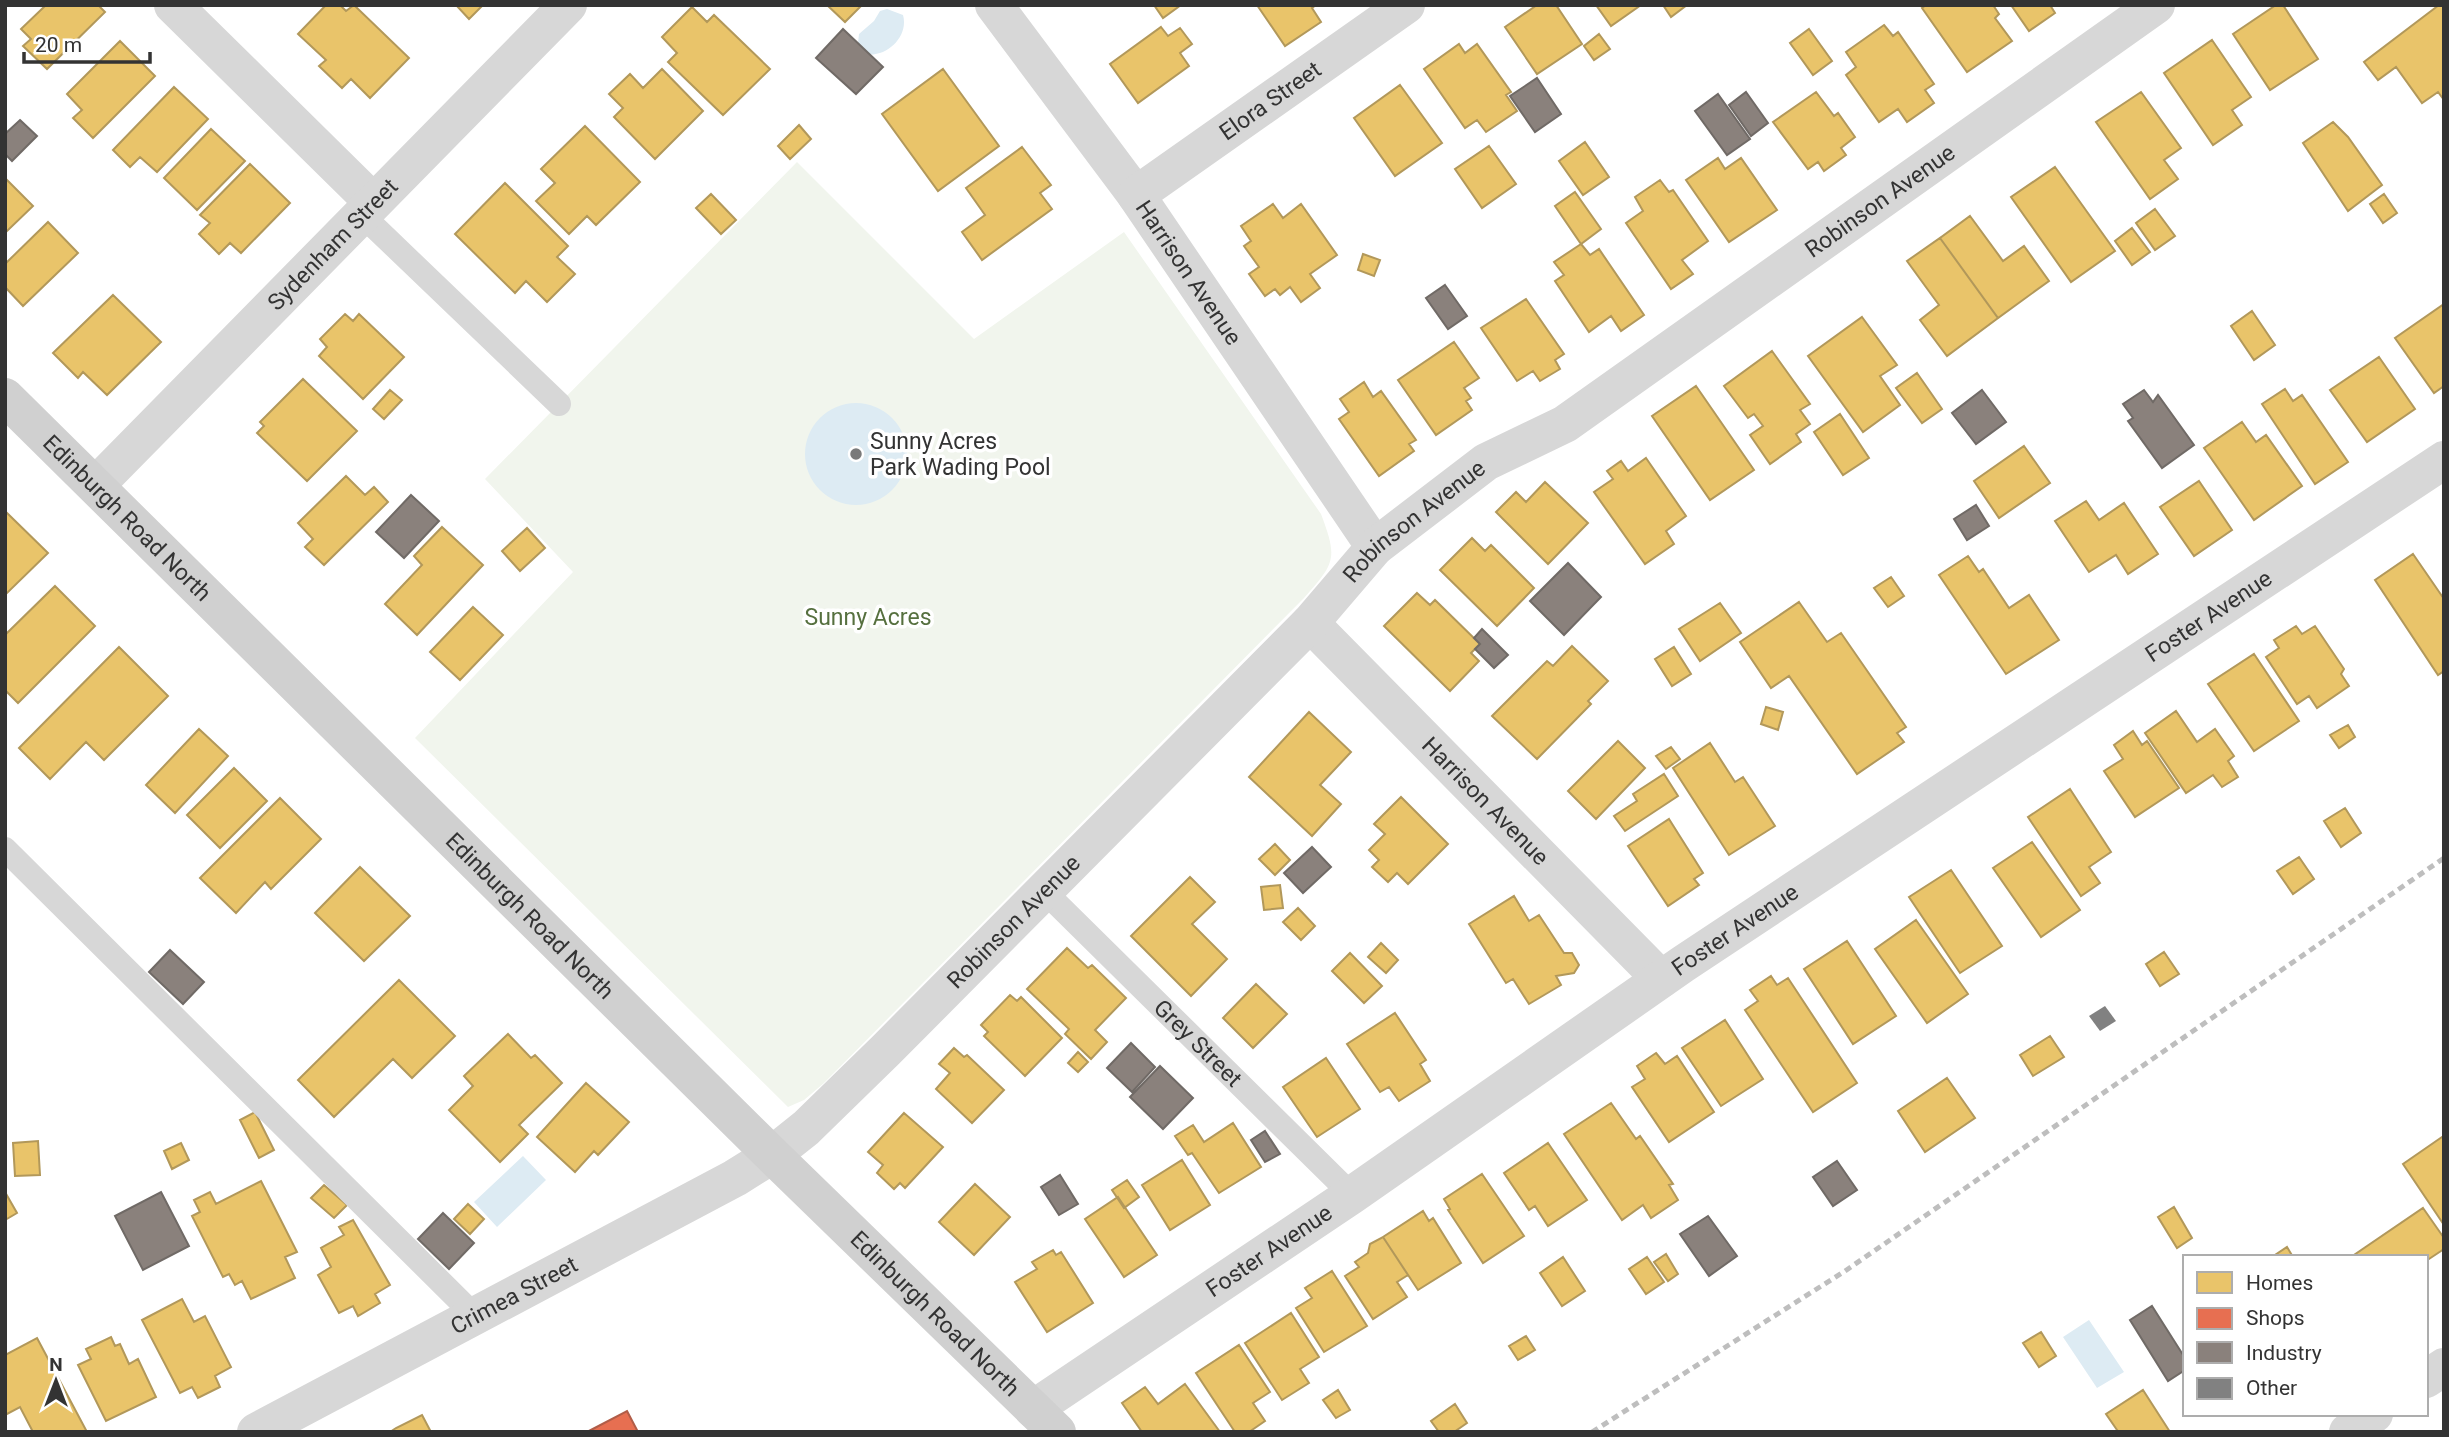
<svg xmlns="http://www.w3.org/2000/svg" width="2449" height="1437" font-family="Roboto,sans-serif">
  <rect width="100%" height="100%" fill="#fff"/>
  <path fill="#f1f5ed" d="M797,162L974,339L1124,232L1321,514C1338,559 1335,563 1304,598L824,1083L804,1100L788,1107L415,738L573,572L485,479Z"/>
  <path fill="#ddebf3" d="M887,9L903,15C909,36 887,58 865,54L858,43L859,34L874,21L880,11Z
    M805 454a51 51 0 1 1 102 0a51 51 0 1 1-102 0Z
    M523,1156L546,1180L497,1227L474,1202Z
    M2089,1320L2124,1372L2097,1388L2063,1337Z"/>
  <path fill="#e9c46a" stroke="#b2985a" stroke-width="2" d="M46,5H98L105,12L47,69L23,46L31,39L21,29Z
    M326,5H340L346,11L354,5L409,58L370,98L351,79L342,88L319,66L326,60L298,34Z
    M456,5H483L469,19Z
    M827,5H862L845,22Z
    M1154,5H1181L1163,18Z
    M1257,5H1316L1312,8L1321,22L1285,46Z
    M1537,5H1556L1582,44L1537,74L1505,27Z
    M1596,5H1641L1611,26Z
    M1663,5H1687L1671,17Z
    M1926,5H1993L1999,14L1995,18L2012,41L1967,72L1922,8Z
    M2011,5H2050L2055,13L2029,31Z
    M2276,5H2283L2318,59L2270,90L2233,34Z
    M2439,5H2444V100L2438,92L2422,103L2396,67L2378,80L2364,62Z
    M692,7L707,22L714,15L770,69L723,115L668,62L677,53L662,37Z
    M1884,25L1893,36L1898,32L1934,84L1925,90L1934,103L1907,122L1898,109L1879,122L1846,75L1856,67L1846,52Z
    M1161,27L1168,36L1180,28L1192,44L1180,53L1189,66L1138,103L1110,64Z
    M1809,29L1832,61L1813,75L1790,43Z
    M1599,34L1610,49L1594,60L1584,46Z
    M2212,40L2251,97L2232,110L2242,125L2213,145L2164,73Z
    M120,41L155,76L93,138L73,118L82,110L67,94Z
    M1459,44L1465,53L1477,44L1511,92L1506,95L1517,111L1486,132L1477,120L1465,128L1424,69Z
    M662,69L703,111L655,159L614,117L623,108L609,94L630,74L643,88Z
    M943,69L999,146L938,191L882,114Z
    M1400,85L1442,143L1395,176L1354,118Z
    M174,87L208,119L157,172L140,157L130,167L113,150Z
    M1816,92L1834,116L1838,113L1855,137L1841,148L1846,155L1824,171L1818,162L1808,169L1773,122Z
    M2141,92L2181,148L2164,160L2178,179L2150,199L2096,122Z
    M2333,122L2348,137L2382,185L2348,211L2303,143Z
    M799,125L811,139L790,159L778,146Z
    M585,126L640,182L596,225L587,216L569,234L536,201L555,183L541,169Z
    M211,129L245,161L197,210L164,178Z
    M1585,142L1609,177L1583,195L1559,161Z
    M1489,146L1516,184L1482,208L1455,169Z
    M1022,147L1051,185L1040,193L1052,209L982,260L962,232L985,215L966,188Z
    M1718,158L1725,169L1741,158L1777,210L1729,242L1686,180Z
    M250,164L290,203L241,253L230,243L219,254L199,234L210,223L200,215Z
    M2055,167L2115,251L2071,282L2011,197Z
    M5,178L33,206L5,233Z
    M1660,180L1669,192L1673,190L1708,241L1682,260L1693,274L1671,289L1626,223L1643,211L1635,197Z
    M505,183L568,246L557,257L575,274L547,302L526,281L515,293L455,234Z
    M1575,192L1601,229L1581,244L1555,206Z
    M711,194L736,220L721,234L696,208Z
    M2384,194L2397,213L2383,223L2370,204Z
    M1273,204L1283,218L1301,204L1337,255L1310,274L1320,288L1301,302L1290,287L1280,295L1275,289L1265,296L1249,274L1259,267L1244,246L1251,241L1241,226Z
    M2155,209L2175,236L2155,250L2136,223Z
    M1970,216L2003,261L2024,246L2049,281L1998,318L1940,238Z
    M48,222L78,253L23,306L5,287V264Z
    M2132,228L2150,252L2132,265L2115,241Z
    M1940,238L1998,318L1947,356L1920,320L1939,305L1907,261Z
    M1581,244L1590,255L1599,249L1644,315L1621,331L1611,316L1589,332L1555,281L1564,275L1554,262Z
    M1363,254L1380,260L1374,276L1358,270Z
    M113,295L161,342L107,395L83,372L78,378L53,353Z
    M1526,299L1564,354L1555,360L1560,369L1540,381L1533,371L1517,381L1481,328Z
    M2444,304V386L2434,393L2395,338Z
    M2252,311L2275,345L2254,360L2231,326Z
    M345,314L353,321L359,314L404,357L363,399L319,356L327,347L320,339Z
    M1862,317L1897,365L1880,376L1900,405L1863,432L1808,356Z
    M1454,342L1479,378L1464,388L1471,398L1466,401L1472,410L1436,435L1398,380Z
    M1772,351L1810,404L1800,410L1810,424L1796,434L1801,442L1770,464L1750,435L1763,426L1754,414L1748,418L1724,386Z
    M2379,357L2415,409L2367,442L2330,390Z
    M1917,373L1942,409L1922,423L1896,388Z
    M303,379L357,431L307,481L257,433L264,426L260,422Z
    M1364,382L1373,397L1381,391L1416,440L1409,444L1414,451L1379,476L1339,419L1349,412L1340,399Z
    M1696,386L1754,470L1710,500L1652,416Z
    M2285,389L2293,401L2302,395L2348,462L2315,484L2262,404Z
    M390,390L402,400L384,419L373,409Z
    M1840,414L1869,458L1843,475L1814,432Z
    M2242,422L2256,442L2266,435L2302,486L2254,520L2204,448Z
    M2024,446L2050,483L1999,518L1974,481Z
    M1646,458L1686,516L1666,531L1674,544L1645,564L1594,492L1613,479L1607,471L1621,461L1628,471Z
    M346,476L365,495L374,487L388,502L324,565L305,547L313,539L298,523Z
    M2199,481L2232,530L2194,556L2160,507Z
    M1545,482L1588,523L1548,564L1496,512L1516,492L1526,502Z
    M2086,501L2099,520L2124,503L2158,554L2128,574L2116,555L2089,572L2055,521Z
    M5,511L48,553L5,595Z
    M442,527L483,565L417,635L385,604L422,565L414,556Z
    M527,528L545,548L520,571L502,551Z
    M1472,538L1485,551L1491,545L1534,588L1497,626L1440,570Z
    M2413,554L2444,599V671L2438,675L2375,580Z
    M1968,556L1979,572L1983,569L2009,608L2029,595L2059,640L2006,674L1939,575Z
    M1891,577L1904,596L1888,607L1874,588Z
    M55,586L95,626L18,703L5,690V635Z
    M1417,593L1430,605L1435,600L1480,644L1471,653L1479,661L1450,691L1384,626Z
    M1799,602L1827,642L1841,633L1906,727L1897,733L1904,742L1857,774L1789,676L1771,688L1740,642Z
    M1720,603L1741,633L1700,661L1679,629Z
    M473,607L503,635L460,680L430,652Z
    M2296,626L2302,634L2315,626L2344,669L2341,674L2349,686L2317,708L2309,696L2297,704L2266,657L2279,648L2274,640Z
    M1572,646L1608,681L1588,701L1591,704L1537,759L1492,716L1547,661L1553,666Z
    M119,647L168,696L104,760L86,742L50,779L19,748Z
    M1674,647L1691,674L1672,686L1655,659Z
    M2254,654L2299,721L2254,751L2208,684Z
    M1766,707L1783,712L1778,730L1761,724Z
    M2176,711L2197,742L2215,729L2234,756L2228,761L2238,777L2222,787L2213,775L2186,793L2145,733Z
    M1309,712L1351,752L1320,785L1341,804L1312,836L1249,777Z
    M2348,725L2355,737L2339,748L2330,735Z
    M199,729L228,756L175,813L146,785Z
    M2133,731L2142,745L2147,741L2179,788L2135,817L2104,771L2123,759L2114,745Z
    M1618,741L1645,768L1596,819L1568,791Z
    M1710,743L1735,782L1743,777L1775,826L1729,855L1673,768Z
    M1671,747L1680,759L1666,769L1656,756Z
    M234,768L267,801L220,848L187,815Z
    M1664,774L1678,796L1625,831L1614,816L1637,801L1633,794Z
    M2070,789L2111,852L2089,867L2100,883L2081,896L2028,817Z
    M1401,797L1448,844L1408,884L1397,873L1388,882L1372,867L1379,860L1369,850L1385,834L1374,824Z
    M280,798L321,839L271,889L265,882L236,913L200,878Z
    M2345,808L2361,833L2341,847L2324,821Z
    M1669,819L1703,873L1694,879L1699,885L1668,906L1628,846Z
    M2032,842L2080,910L2041,937L1993,868Z
    M1275,844L1290,860L1275,875L1259,859Z
    M2299,857L2314,879L2293,894L2277,871Z
    M360,867L410,916L364,961L315,913Z
    M1951,870L2002,946L1960,973L1909,897Z
    M1190,877L1215,902L1192,924L1227,959L1191,996L1131,936Z
    M1280,885L1283,908L1264,910L1261,887Z
    M1514,896L1529,921L1539,915L1564,953H1572L1579,965L1574,973L1556,976L1561,985L1529,1004L1513,979L1506,983L1469,924Z
    M1298,908L1315,926L1301,940L1283,922Z
    M1916,920L1968,994L1927,1023L1875,949Z
    M1847,941L1896,1016L1853,1044L1804,969Z
    M1381,943L1398,960L1386,973L1368,957Z
    M1067,948L1088,968L1092,965L1126,998L1095,1030L1107,1042L1091,1059L1065,1034L1069,1029L1027,989Z
    M2164,952L2179,974L2160,986L2146,964Z
    M1350,953L1382,986L1364,1003L1332,971Z
    M1771,976L1777,985L1788,978L1857,1083L1813,1112L1745,1010L1758,1001L1750,990Z
    M399,980L455,1036L412,1078L393,1059L334,1117L298,1080Z
    M1256,984L1287,1014L1253,1048L1223,1018Z
    M1010,995L1017,1001L1021,997L1062,1038L1025,1076L984,1036L988,1032L981,1025Z
    M1395,1013L1426,1060L1420,1064L1430,1081L1399,1101L1389,1087L1380,1092L1347,1044Z
    M1725,1020L1763,1079L1721,1106L1682,1048Z
    M508,1034L531,1058L535,1055L562,1083L519,1125L528,1134L500,1162L449,1110L473,1086L464,1076Z
    M2050,1036L2064,1057L2033,1076L2020,1055Z
    M954,1048L964,1057L967,1055L1004,1090L972,1123L936,1089L950,1073L939,1064Z
    M1078,1052L1088,1062L1078,1072L1068,1063Z
    M1656,1053L1665,1064L1677,1056L1714,1112L1669,1142L1632,1087L1645,1079L1637,1066Z
    M1326,1058L1360,1109L1317,1137L1283,1087Z
    M1947,1078L1975,1118L1925,1152L1898,1111Z
    M586,1083L629,1122L598,1155L594,1151L575,1172L537,1137Z
    M1611,1103L1636,1139L1640,1136L1673,1184L1669,1185L1678,1200L1651,1218L1643,1205L1622,1220L1564,1134Z
    M255,1112L274,1150L259,1158L240,1120Z
    M904,1113L943,1147L905,1188L900,1183L894,1189L877,1173L883,1165L868,1152Z
    M1233,1123L1261,1167L1219,1193L1192,1153L1188,1155L1175,1136L1193,1125L1204,1142Z
    M2442,1137L2444,1139V1225L2403,1164Z
    M38,1141L40,1175L15,1176L13,1143Z
    M181,1143L189,1160L172,1169L164,1151Z
    M1548,1143L1587,1200L1548,1226L1535,1206L1529,1210L1504,1173Z
    M1182,1160L1210,1205L1170,1230L1142,1185Z
    M1482,1174L1524,1236L1483,1263L1448,1210L1450,1209L1444,1199Z
    M1127,1180L1139,1197L1124,1208L1112,1190Z
    M261,1181L297,1252L285,1257L295,1278L251,1299L242,1281L235,1285L229,1274L223,1277L192,1216L200,1212L194,1200L210,1192L216,1204Z
    M975,1184L1010,1217L974,1255L939,1222Z
    M324,1185L347,1205L334,1218L311,1198Z
    M5,1192L17,1213L5,1220Z
    M1118,1197L1157,1255L1124,1277L1085,1219Z
    M468,1204L484,1219L470,1234L454,1219Z
    M2174,1207L2192,1238L2177,1248L2158,1217Z
    M2423,1208L2444,1238V1249L2426,1261V1257H2351Z
    M1423,1211L1429,1221L1433,1218L1461,1263L1418,1290L1383,1237Z
    M353,1220L390,1285L375,1294L380,1303L358,1316L353,1306L339,1313L318,1275L331,1267L321,1248L344,1235L339,1227Z
    M1383,1237L1408,1275L1397,1282L1407,1297L1373,1319L1345,1276L1359,1267L1355,1262L1368,1253L1370,1244Z
    M2287,1247L2293,1257H2272Z
    M1053,1250L1056,1255L1061,1252L1093,1303L1047,1332L1015,1282L1037,1269L1032,1262Z
    M1666,1254L1678,1274L1668,1281L1654,1262Z
    M1563,1257L1585,1291L1562,1306L1540,1273Z
    M1647,1257L1664,1282L1646,1294L1629,1269Z
    M1332,1271L1367,1326L1324,1352L1296,1308L1312,1298L1305,1288Z
    M182,1299L194,1322L205,1316L231,1367L215,1376L220,1387L198,1398L192,1387L180,1393L142,1320Z
    M1291,1313L1319,1357L1300,1369L1309,1383L1282,1400L1245,1343Z
    M2041,1332L2056,1356L2039,1367L2023,1343Z
    M1526,1336L1535,1350L1518,1360L1509,1346Z
    M111,1337L115,1346L120,1344L129,1364L138,1359L156,1397L106,1421L78,1365L91,1359L86,1349Z
    M37,1338L87,1432H33L20,1407L5,1415V1355Z
    M1239,1345L1270,1392L1253,1403L1265,1421L1249,1432H1235L1196,1373Z
    M1185,1384L1220,1432H1142L1122,1403L1145,1387L1158,1404Z
    M1338,1390L1350,1410L1336,1418L1323,1400Z
    M2143,1390L2170,1432H2114L2117,1430L2106,1414Z
    M1455,1404L1467,1423L1454,1432H1439L1431,1421Z
    M422,1415L431,1432H390L396,1428Z"/>
  <path fill="#e76f51" stroke="#b15d48" stroke-width="2" d="M627,1411L638,1432H587Z"/>
  <path fill="#8a817c" stroke="#706a66" stroke-width="2" d="M843,29L883,67L856,94L816,58Z
    M1537,78L1561,114L1535,132L1510,96Z
    M1746,92L1768,123L1751,136L1729,105Z
    M1718,94L1750,139L1727,155L1695,111Z
    M20,120L37,136L12,161L5,154V134Z
    M1445,285L1467,316L1448,329L1426,298Z
    M1982,390L2006,422L1976,444L1952,413Z
    M2144,390L2153,402L2158,395L2194,445L2162,468L2128,421L2133,418L2123,404Z
    M411,495L439,521L404,558L376,532Z
    M1976,505L1989,526L1967,540L1954,519Z
    M1568,563L1601,597L1564,635L1530,601Z
    M1482,629L1508,655L1494,668L1475,649L1480,644L1474,638Z
    M1312,847L1331,867L1303,893L1284,873Z
    M170,950L204,982L183,1004L149,972Z
    M1131,1043L1155,1067L1132,1092L1107,1068Z
    M1160,1066L1193,1098L1163,1129L1130,1097Z
    M1265,1131L1280,1154L1265,1162L1251,1140Z
    M1837,1161L1857,1190L1833,1206L1813,1177Z
    M1060,1175L1078,1204L1059,1215L1041,1187Z
    M161,1192L189,1246L143,1270L115,1216Z
    M443,1213L474,1243L449,1269L418,1239Z
    M1708,1216L1737,1256L1709,1276L1680,1234Z
    M2152,1306L2185,1358V1370L2168,1381L2130,1320Z"/>
  <path fill="#818181" d="M2105,1006L2116,1021L2100,1031L2089,1016Z"/>
  <g fill="none" stroke-linecap="round" stroke-linejoin="round">
    <g stroke="#d7d7d7" stroke-width="24">
      <path d="M361,214L559,404"/>
      <path d="M5,849L475,1316"/>
      <path id="s1" d="M1045,892L1352,1195"/>
    </g>
    <g stroke="#d7d7d7" stroke-width="38">
      <path d="M173,5L373,202"/>
      <path id="s2" d="M994,5L1136,195L1375,547"/>
      <path id="s3" d="M1136,195L1406,5"/>
      <path id="s4" d="M97,484L568,5"/>
      <path id="s5" d="M1310,623L1661,979"/>
      <path d="M2426,1379L2444,1367"/>
      <path id="s6" d="M1033,1409L1352,1195L1683,964L2444,460"/>
      <path id="s7" d="M256,1432L735,1178L772,1155L806,1128L886,1050L1310,623L1375,547L1486,462L1565,424L2156,5"/>
      <path d="M2348,1432L2374,1414"/>
    </g>
    <path stroke="#d0d0d0" stroke-width="38" id="s8" d="M5,397L772,1155L1057,1432"/>
    <path stroke="#bebebe" stroke-width="5" stroke-dasharray="7 5" stroke-linecap="butt" d="M1592,1432L1845,1271L2444,858"/>
  </g>
  <circle fill="#7a7a7a" stroke="#fff" stroke-width="2.5" cx="856" cy="454" r="7"/>
  <g text-anchor="middle" dominant-baseline="central" stroke-width="7" stroke-linejoin="round" paint-order="stroke">
    <g font-size="23" fill="#333" stroke="#fff">
      <text stroke="none"><textPath href="#s3" startOffset="164">Elora Street</textPath></text>
      <text stroke="none"><textPath href="#s7" startOffset="2056">Robinson Avenue</textPath></text>
      <text stroke="none"><textPath href="#s4" startOffset="336">Sydenham Street</textPath></text>
      <text stroke="none"><textPath href="#s2" startOffset="331">Harrison Avenue</textPath></text>
      <text stroke="none"><textPath href="#s8" startOffset="172">Edinburgh Road North</textPath></text>
      <text stroke="none"><textPath href="#s7" startOffset="1489">Robinson Avenue</textPath></text>
      <text stroke="none"><textPath href="#s6" startOffset="1418">Foster Avenue</textPath></text>
      <text stroke="none"><textPath href="#s5" startOffset="250">Harrison Avenue</textPath></text>
      <text stroke="none"><textPath href="#s8" startOffset="738">Edinburgh Road North</textPath></text>
      <text stroke="none"><textPath href="#s7" startOffset="922">Robinson Avenue</textPath></text>
      <text stroke="none"><textPath href="#s6" startOffset="850">Foster Avenue</textPath></text>
      <text stroke="none"><textPath href="#s1" startOffset="215">Grey Street</textPath></text>
      <text stroke="none"><textPath href="#s6" startOffset="284">Foster Avenue</textPath></text>
      <text stroke="none"><textPath href="#s7" startOffset="292">Crimea Street</textPath></text>
      <text stroke="none"><textPath href="#s8" startOffset="1306">Edinburgh Road North</textPath></text>
    </g>
    <g font-size="23" fill="#333" stroke="#fff" text-anchor="start">
      <text x="870" y="441">Sunny Acres<tspan x="870" dy="26">Park Wading Pool</tspan></text>
    </g>
    <g font-size="23" fill="#56703f" stroke="#fff">
      <text x="868" y="617">Sunny Acres</text>
    </g>
  </g>
  <rect width="2449" height="1437" fill="none" stroke="#333333" stroke-width="14"/>
  <rect x="2183" y="1255" width="245" height="161" fill="#ffffff" stroke="#adadad" stroke-width="2"/>
  <rect x="2197" y="1272" width="35" height="21" fill="#e9c46a" stroke="#adadad" stroke-width="2"/>
  <text x="2246" y="1290" font-size="21" fill="#333333">Homes</text>
  <rect x="2197" y="1308" width="35" height="21" fill="#e76f51" stroke="#adadad" stroke-width="2"/>
  <text x="2246" y="1325" font-size="21" fill="#333333">Shops</text>
  <rect x="2197" y="1342" width="35" height="21" fill="#8a817c" stroke="#adadad" stroke-width="2"/>
  <text x="2246" y="1360" font-size="21" fill="#333333">Industry</text>
  <rect x="2197" y="1378" width="35" height="21" fill="#818181" stroke="#adadad" stroke-width="2"/>
  <text x="2246" y="1395" font-size="21" fill="#333333">Other</text>
  <g transform="translate(56 1381)" stroke="#ffffff" stroke-width="5" paint-order="stroke">
  <path d="M0-5L12 26L0 18L-12 26Z" fill="#333333"/>
  <text y="-10" font-size="19" font-weight="bold" text-anchor="middle" fill="#333333">N</text>
  </g>
  <path d="M24 52v10h126v-10" fill="none" stroke="#333333" stroke-width="3.5"/>
  <text x="35" y="52" font-size="21" fill="#333333" stroke="#ffffff" stroke-width="5" paint-order="stroke">20 m</text>
</svg>
